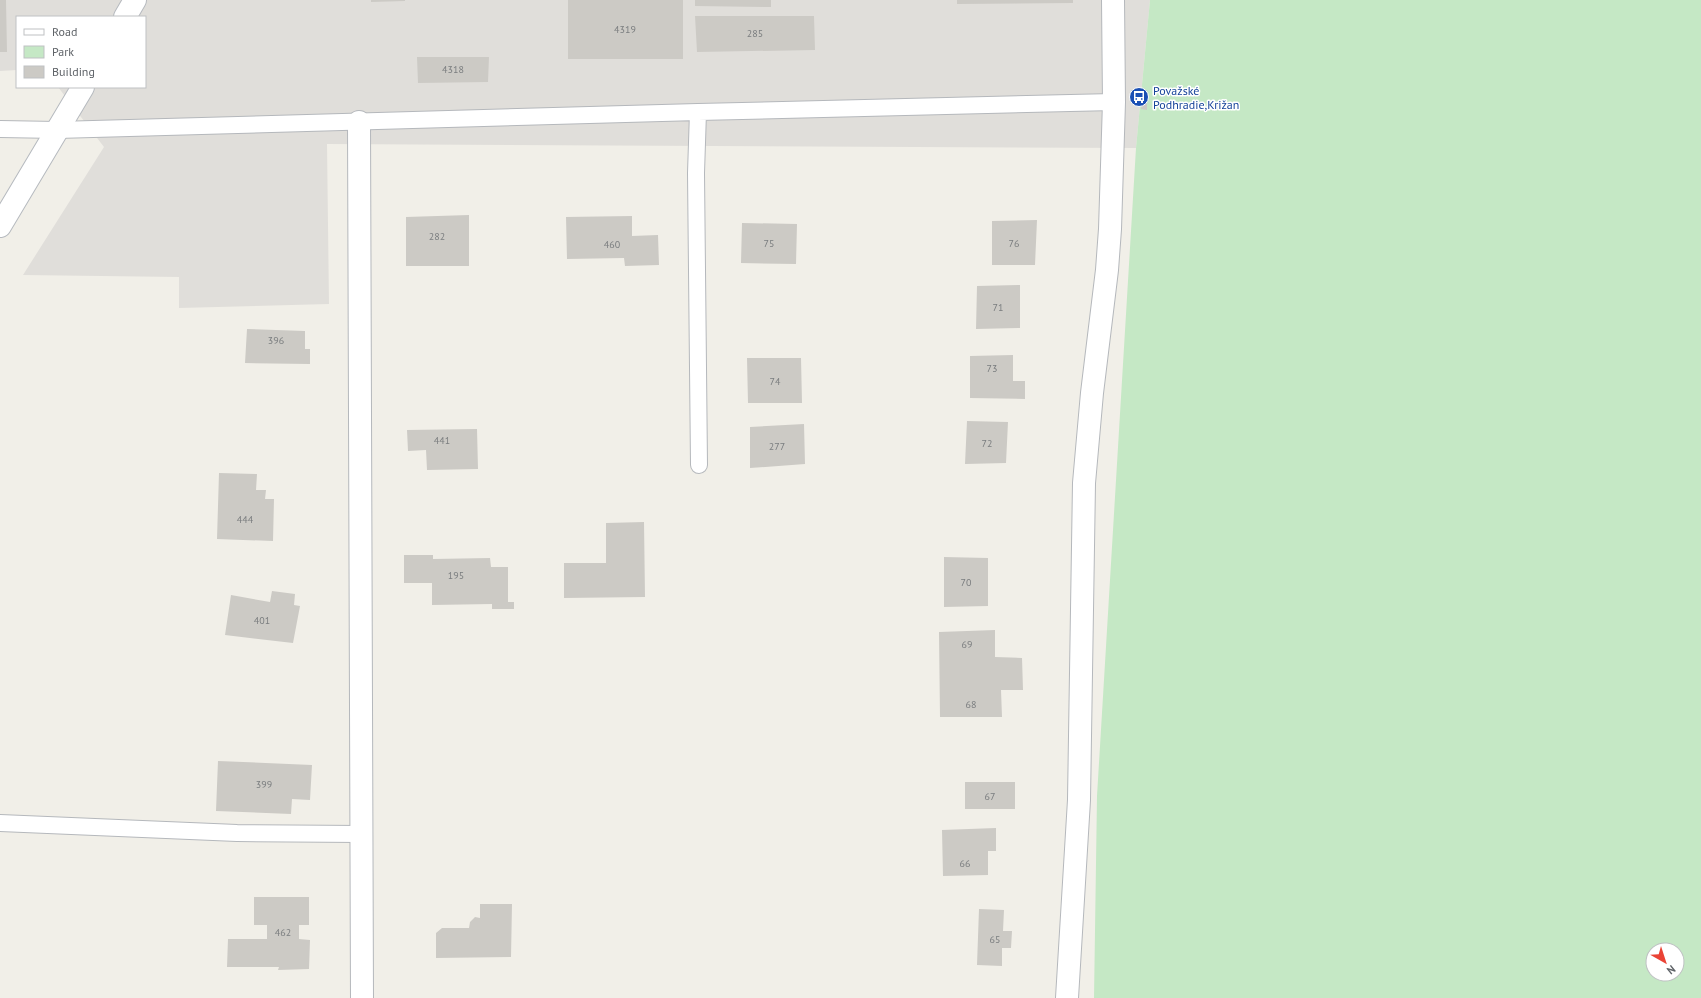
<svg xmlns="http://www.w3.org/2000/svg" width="1701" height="998" font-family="'PT Sans',sans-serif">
  <rect width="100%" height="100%" fill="#f1efe8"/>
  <path fill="#e0deda" d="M0,0H1150L1136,148L327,144L329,304L179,308V277L23,275L104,147L58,87H145V17H17V70L0,71Z"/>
  <path fill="#c5e8c5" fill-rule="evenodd" d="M1150,0H1701V998H1094L1097,796L1136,148ZM1653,950H1677V974H1653Z"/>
  <path fill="#cccac5" d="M0,0H6L7,52H0Z
    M371,0H405V1L371,2Z
    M568,0H683V59H568Z
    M695,0H771V7L695,6Z
    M957,0H1073V3L957,4Z
    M695,16H814L815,50L697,52Z
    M417,57H489L488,82L418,83Z
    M1142,100H1147V110L1141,109Z
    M469,215V266H406V217Z
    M632,216V236L658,235L659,265L625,266L624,258L567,259L566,217Z
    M1037,220L1035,265H992V221Z
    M742,223L797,224L796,264L741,263Z
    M1020,285V328L976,329L977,286Z
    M247,329L305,331V349H310V364L245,363Z
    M1013,355V381H1025V399L970,398V356Z
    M747,358H801L802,403H748Z
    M967,421L1008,422L1006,463L965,464Z
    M804,424L805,464L750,468V427Z
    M477,429L478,469L427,470L426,450L408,451L407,430Z
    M219,473L257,474L256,490H266L265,499H274L273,541L217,539Z
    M644,522L645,597L564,598V563H606V523Z
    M404,555H433V559L490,558L491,567H508V602H514V609H492V604L432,605V583H404Z
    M944,557L988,558V606L944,607Z
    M272,591L295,594L294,605L300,606L293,643L225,635L231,595L270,602Z
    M995,630V657L1022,658L1023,690H1001L1002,717H940L939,632Z
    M218,761L312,765L310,800L292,799L291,814L216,811Z
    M965,782H1015V809H965Z
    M996,828V851H988V875L943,876L942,830Z
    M254,897H309V925H299V939L310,940L309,969L278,970L279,967H227L228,939H267V925H254Z
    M480,904H512L511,957L436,958V933L442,928H469L470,922L475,917L480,918Z
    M979,909L1004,910L1003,931H1012L1011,948H1002V966L977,965Z"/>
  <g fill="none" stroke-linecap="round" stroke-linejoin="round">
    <defs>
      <path id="service" d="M698,112L1114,102
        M0,129L57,130L698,112L696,173L699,465
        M0,823L237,833L361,834"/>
      <path id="minor" d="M359,122L362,998"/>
      <path id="tertiary" d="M1067,998L1079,800L1084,483L1092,393L1107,270L1110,229L1114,102L1113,0"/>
      <path id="secondary" d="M125,17L135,0
        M0,226L83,87"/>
    </defs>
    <use href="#service" stroke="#b5b8bc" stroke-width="18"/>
    <use href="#minor" stroke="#b5b8bc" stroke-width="24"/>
    <use href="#tertiary" stroke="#b5b8bc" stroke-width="24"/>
    <use href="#secondary" stroke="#b6babf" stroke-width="24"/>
    <use href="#service" stroke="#fff" stroke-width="16"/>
    <use href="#minor" stroke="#fff" stroke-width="22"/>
    <use href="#tertiary" stroke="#fff" stroke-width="22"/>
    <use href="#secondary" stroke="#fff" stroke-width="22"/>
  </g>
  <defs>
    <symbol id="bus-disc" viewBox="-11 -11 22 22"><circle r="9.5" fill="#1a4fb4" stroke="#fff"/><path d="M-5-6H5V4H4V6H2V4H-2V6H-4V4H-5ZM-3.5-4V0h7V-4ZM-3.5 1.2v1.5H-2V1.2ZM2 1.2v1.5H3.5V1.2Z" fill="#fff"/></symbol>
  </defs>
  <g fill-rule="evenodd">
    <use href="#bus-disc" x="1128" y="86" width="22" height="22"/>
  </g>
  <g text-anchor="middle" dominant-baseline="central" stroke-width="3" stroke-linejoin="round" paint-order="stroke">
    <g font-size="10" fill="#7a7d7f">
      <text x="625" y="29">4319</text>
      <text x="755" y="33">285</text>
      <text x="453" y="69">4318</text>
      <text x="437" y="236">282</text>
      <text x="769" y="243">75</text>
      <text x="1014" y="243">76</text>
      <text x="612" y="244">460</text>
      <text x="998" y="307">71</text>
      <text x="276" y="340">396</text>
      <text x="992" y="368">73</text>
      <text x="775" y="381">74</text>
      <text x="442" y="440">441</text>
      <text x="987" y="443">72</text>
      <text x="777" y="446">277</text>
      <text x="245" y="519">444</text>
      <text x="456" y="575">195</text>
      <text x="966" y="582">70</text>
      <text x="262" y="620">401</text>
      <text x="967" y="644">69</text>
      <text x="971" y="704">68</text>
      <text x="264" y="784">399</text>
      <text x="990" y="796">67</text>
      <text x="965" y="863">66</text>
      <text x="283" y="932">462</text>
      <text x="995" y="939">65</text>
    </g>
    <g font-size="12" fill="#164399" stroke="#fff" text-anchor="start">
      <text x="1153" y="90">Považské<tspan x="1153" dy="14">Podhradie,Križan</tspan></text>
    </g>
  </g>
  <rect x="16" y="16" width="130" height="72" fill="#ffffff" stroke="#bfc1c3"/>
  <rect x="24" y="29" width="20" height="6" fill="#ffffff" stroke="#bfc1c3"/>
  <text x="52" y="36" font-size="12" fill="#5f6368">Road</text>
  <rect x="24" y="46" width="20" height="12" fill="#c5e8c5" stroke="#bfc1c3"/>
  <text x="52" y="56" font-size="12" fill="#5f6368">Park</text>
  <rect x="24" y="66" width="20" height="12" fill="#cccac5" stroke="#bfc1c3"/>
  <text x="52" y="76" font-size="12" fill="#5f6368">Building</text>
  <g transform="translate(1665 962) rotate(141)"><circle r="19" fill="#ffffff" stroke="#bfc1c3"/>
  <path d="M0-3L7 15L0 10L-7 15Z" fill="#ea4335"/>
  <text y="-6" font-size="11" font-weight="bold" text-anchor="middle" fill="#5f6368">N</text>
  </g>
</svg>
